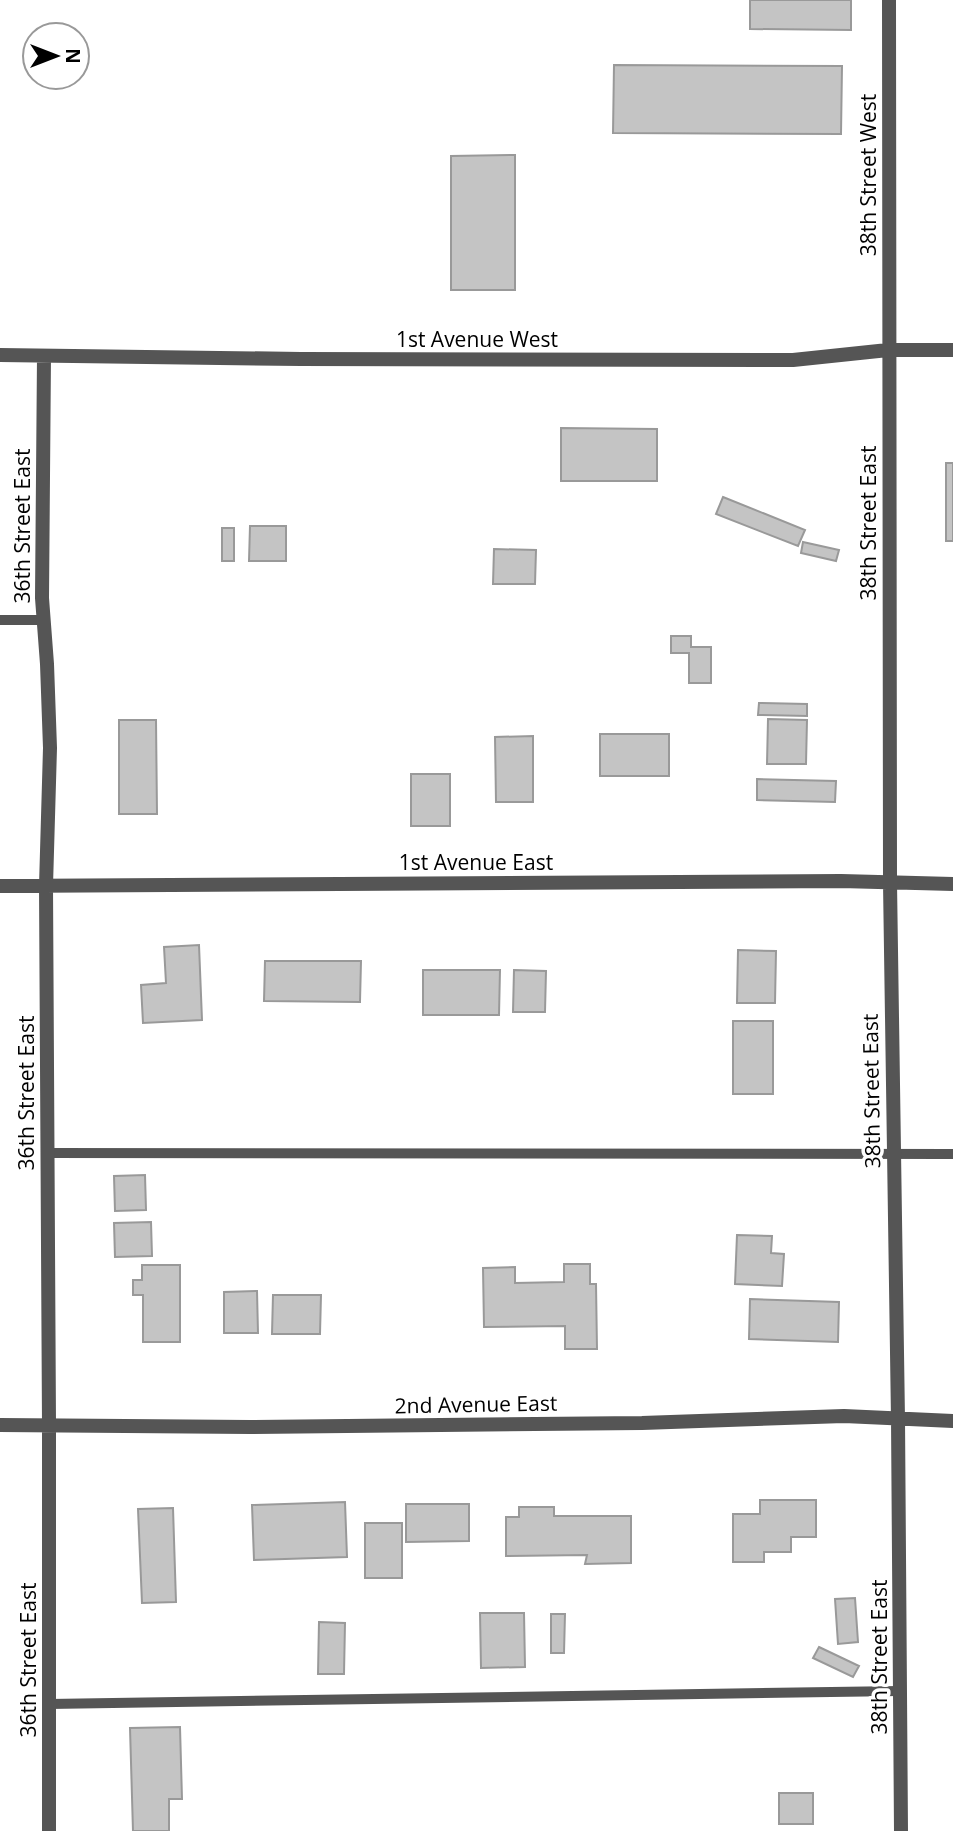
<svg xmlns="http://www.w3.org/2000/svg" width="953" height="1831" font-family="'Open Sans',sans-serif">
  <rect width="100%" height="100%" fill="#fff"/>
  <path fill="#c4c4c4" stroke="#999" stroke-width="2" d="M750,0H851V30L750,29Z
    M614,65L842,66L841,134L613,133Z
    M515,155V290H451V156Z
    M561,428L657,429V481H561Z
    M946,463H953V541H946Z
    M723,497L805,530L798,546L716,514Z
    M250,526H286V561H249Z
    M222,528H234V561H222Z
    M803,542L839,550L836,561L801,553Z
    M494,549L536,550L535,584H493Z
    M671,636H691V647H711V683H689V653H671Z
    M759,703L807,704V716L758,715Z
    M768,719L807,720L806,764H767Z
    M119,720H156L157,814H119Z
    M600,734H669V776H600Z
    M533,736V802H496L495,737Z
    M411,774H450V826H411Z
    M757,779L836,781L835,802L757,800Z
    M199,945L202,1020L143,1023L141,985L166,983L164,947Z
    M738,950L776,951L775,1003H737Z
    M265,961H361L360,1002L264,1001Z
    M423,970H500L499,1015H423Z
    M514,970L546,971L545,1012H513Z
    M733,1021H773V1094H733Z
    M145,1175L146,1210L115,1211L114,1176Z
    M151,1222L152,1256L115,1257L114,1223Z
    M737,1235L772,1236L771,1253L784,1254L782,1286L735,1284Z
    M564,1264H590V1284H596L597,1349H565V1326L484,1327L483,1268L515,1267V1283L564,1282Z
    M142,1265H180V1342H143V1295H133V1280H142Z
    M257,1291L258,1333H224V1292Z
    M273,1295H321L320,1334H272Z
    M750,1299L839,1302L838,1342L749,1339Z
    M760,1500H816V1537H791V1552H764V1562H733V1514H760Z
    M345,1502L347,1557L254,1560L252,1505Z
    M406,1504H469V1541L406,1542Z
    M519,1507H554V1516H631V1563L585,1564L587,1555L506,1556V1517H519Z
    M173,1508L176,1602L142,1603L138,1509Z
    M365,1523H402V1578H365Z
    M855,1598L858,1642L838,1644L835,1599Z
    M480,1613H524L525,1667L481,1668Z
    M551,1614H565L564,1653H551Z
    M319,1622L345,1623L344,1674H318Z
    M819,1647L859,1666L853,1677L813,1658Z
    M180,1727L182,1799H169V1831H133L130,1728Z
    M779,1793H813V1824H779Z"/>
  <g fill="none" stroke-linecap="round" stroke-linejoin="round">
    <path stroke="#555" stroke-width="10" d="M0,620H44
      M48,1153L953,1154
      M49,1704L900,1691"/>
    <path stroke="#555" stroke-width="14" d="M889,0L890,883L898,1419L901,1831
      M0,355L301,359L793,360L888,350H953
      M44,356L42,598L47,664L50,748L46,886L49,1425V1831
      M0,886L841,881L953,884
      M0,1425L250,1427L642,1423L844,1416L953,1421"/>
  </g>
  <g text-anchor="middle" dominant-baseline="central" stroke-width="7" stroke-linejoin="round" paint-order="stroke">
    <g font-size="21" fill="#000" stroke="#fff">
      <text transform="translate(868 175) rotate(-90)">38th Street West</text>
      <text x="477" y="339">1st Avenue West</text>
      <text transform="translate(868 523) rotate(-90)">38th Street East</text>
      <text transform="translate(22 526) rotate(-90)">36th Street East</text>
      <text x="476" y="862">1st Avenue East</text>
      <text transform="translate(871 1091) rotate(-91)">38th Street East</text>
      <text transform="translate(26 1093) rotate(-90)">36th Street East</text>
      <text transform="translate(476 1404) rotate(-1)">2nd Avenue East</text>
      <text transform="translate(879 1657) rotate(-90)">38th Street East</text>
      <text transform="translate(28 1660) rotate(-90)">36th Street East</text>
    </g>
  </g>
  <g transform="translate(56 56) rotate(90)"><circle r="33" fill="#ffffff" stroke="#999999" stroke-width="2"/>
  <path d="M0-5L12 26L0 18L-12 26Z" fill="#000000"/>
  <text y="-10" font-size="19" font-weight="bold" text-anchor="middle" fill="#000000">N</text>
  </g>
</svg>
